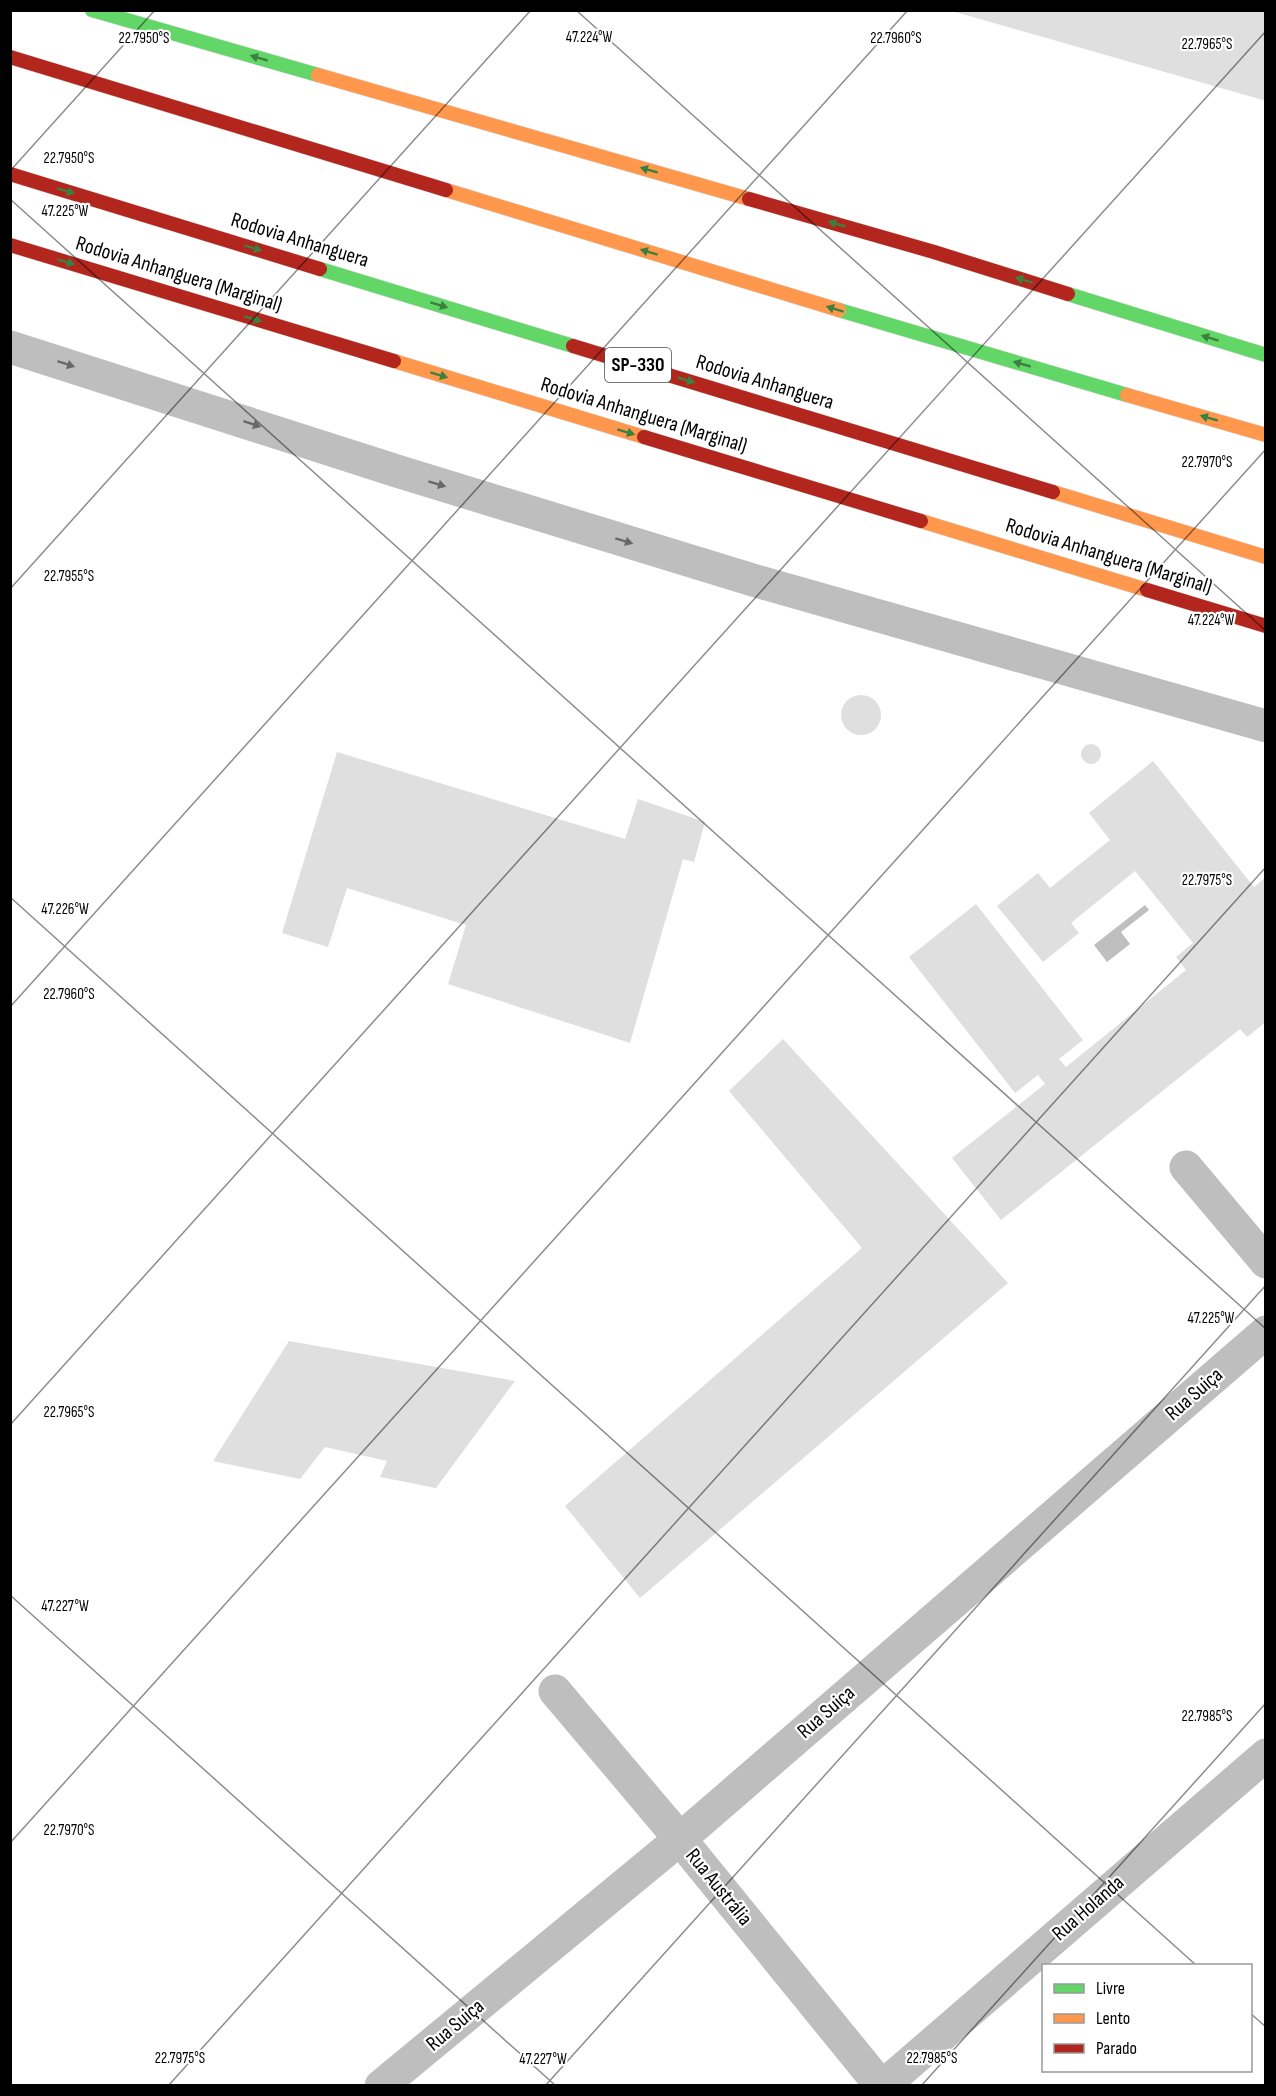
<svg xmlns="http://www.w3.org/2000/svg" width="1276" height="2096" font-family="'Sofia Sans Condensed',sans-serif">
  <rect width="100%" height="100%" fill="#fff"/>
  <path fill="#bfbfbf" d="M1145,905L1149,910L1121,932L1130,944L1107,962L1094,945Z"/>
  <path fill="#dfdfdf" d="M952,10H1266V101L952,11Z
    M841 715a20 20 0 1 1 40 0a20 20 0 1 1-40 0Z
    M1081 754a10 10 0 1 1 20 0a10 10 0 1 1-20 0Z
    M337,752L625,839L638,799L705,822L694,862L683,859L630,1043L448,984L466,925L347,888L328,947L282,933Z
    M1153,761L1254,887L1266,877V1022L1247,1037L1240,1029L1001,1220L952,1158L1045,1084L1038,1075L1015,1093L909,957L976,904L1083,1040L1059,1059L1066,1067L1186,970L1176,957L1193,943L1135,871L1071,923L1079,933L1043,962L997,906L1038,873L1050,888L1110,840L1089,813Z
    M783,1039L1008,1283L640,1598L565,1506L862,1248L729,1091Z
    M289,1341L515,1381L436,1488L380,1477L387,1461L325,1447L300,1479L213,1461Z"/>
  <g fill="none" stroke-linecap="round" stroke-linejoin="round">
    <defs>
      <path id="fast" d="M92,10L318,75
        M320,269L573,346
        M1068,294L1266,355
        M839,310L1127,395"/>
      <path id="slow" d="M318,75L749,199
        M446,190L839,310
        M394,361L644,437
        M1127,395L1266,435
        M1053,492L1266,557
        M921,521L1147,590"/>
      <path id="jam" d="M10,57L446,190
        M10,174L320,269
        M749,199L934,252L1068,294
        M10,245L394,361
        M573,346L1053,492
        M644,437L921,521
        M1147,590L1266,626"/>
    </defs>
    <use href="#fast" stroke="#dbdbdb" stroke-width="15"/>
    <use href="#slow" stroke="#dbdbdb" stroke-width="15"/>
    <use href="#jam" stroke="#dbdbdb" stroke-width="15"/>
    <path stroke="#bebebe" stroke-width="33" d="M10,347L400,472L756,581L1266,726
      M1186,1167L1266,1262
      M555,1691L680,1839L881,2086
      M381,2086L680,1839L1266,1332
      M883,2086L1266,1755"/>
    <use href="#fast" stroke="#63d668" stroke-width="14"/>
    <use href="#slow" stroke="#ff974d" stroke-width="14"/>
    <use href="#jam" stroke="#b3261e" stroke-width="14"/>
  </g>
  <defs><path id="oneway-solid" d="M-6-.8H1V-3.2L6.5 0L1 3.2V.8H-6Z" transform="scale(1.5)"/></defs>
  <g fill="#3b803e">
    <use href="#oneway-solid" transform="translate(259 58) rotate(-164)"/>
    <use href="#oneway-solid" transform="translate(649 170) rotate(-164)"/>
    <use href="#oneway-solid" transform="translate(66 191) rotate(17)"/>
    <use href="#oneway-solid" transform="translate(837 224) rotate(-164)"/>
    <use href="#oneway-solid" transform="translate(253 248) rotate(17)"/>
    <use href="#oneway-solid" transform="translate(649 252) rotate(-163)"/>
    <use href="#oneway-solid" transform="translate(66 262) rotate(17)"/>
    <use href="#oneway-solid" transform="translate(1024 280) rotate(-163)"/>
    <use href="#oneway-solid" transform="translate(439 305) rotate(17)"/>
    <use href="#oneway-solid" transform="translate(835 309) rotate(-163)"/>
    <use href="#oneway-solid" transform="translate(253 319) rotate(17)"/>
    <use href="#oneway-solid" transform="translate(1210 338) rotate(-163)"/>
    <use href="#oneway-solid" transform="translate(1022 364) rotate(-164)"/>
    <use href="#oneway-solid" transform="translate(439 375) rotate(17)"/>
    <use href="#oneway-solid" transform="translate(686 380) rotate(17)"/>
    <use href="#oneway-solid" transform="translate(1209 418) rotate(-164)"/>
    <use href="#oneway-solid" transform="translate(626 432) rotate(17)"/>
  </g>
  <g fill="#686868">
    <use href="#oneway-solid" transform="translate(66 364) rotate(18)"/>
    <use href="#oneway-solid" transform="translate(252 424) rotate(18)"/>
    <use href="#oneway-solid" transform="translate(437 484) rotate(17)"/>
    <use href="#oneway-solid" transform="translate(624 541) rotate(17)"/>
  </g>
  <path fill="none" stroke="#000" stroke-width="1.5" stroke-opacity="0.45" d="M576,10L1266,631M10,171L155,10M10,199L1266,1329M10,589L531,10M10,897L1197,1966M10,1007L908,10M10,1425L1266,31M10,1595L556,2086M10,1843L1266,449M1250,2013L1266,2027M168,2086L1266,867M545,2086L1266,1285M921,2086L1266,1703"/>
  <g text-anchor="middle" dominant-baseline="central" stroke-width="4.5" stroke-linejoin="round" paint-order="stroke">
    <rect fill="#fff" stroke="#4c4c4c" stroke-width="1.5" x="605" y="348" width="66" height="34" rx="4.5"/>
    <g font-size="20" font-weight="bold" fill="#000">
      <text x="638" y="365">SP-330</text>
    </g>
    <g font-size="21" fill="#000" stroke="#fff">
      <text transform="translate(300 240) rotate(17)">Rodovia Anhanguera</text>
      <text transform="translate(179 274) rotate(17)">Rodovia Anhanguera (Marginal)</text>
      <text transform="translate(765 382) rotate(17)">Rodovia Anhanguera</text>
      <text transform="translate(644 415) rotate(17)">Rodovia Anhanguera (Marginal)</text>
      <text transform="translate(1109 556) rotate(17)">Rodovia Anhanguera (Marginal)</text>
      <text transform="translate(1194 1394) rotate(-41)">Rua Suiça</text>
      <text transform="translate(826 1712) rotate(-41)">Rua Suiça</text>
      <text transform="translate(719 1887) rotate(51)">Rua Austrália</text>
      <text transform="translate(1088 1908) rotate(-41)">Rua Holanda</text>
      <text transform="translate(455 2025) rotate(-40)">Rua Suiça</text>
    </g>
  </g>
  <g font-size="15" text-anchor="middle" fill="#000" stroke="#fff" stroke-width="4.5" stroke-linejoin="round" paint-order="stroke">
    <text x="589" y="42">47.224°W</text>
    <text x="896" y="43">22.7960°S</text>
    <text x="144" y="43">22.7950°S</text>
    <text x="1207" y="49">22.7965°S</text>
    <text x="69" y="163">22.7950°S</text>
    <text x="65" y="216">47.225°W</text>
    <text x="1207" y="467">22.7970°S</text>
    <text x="69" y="581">22.7955°S</text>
    <text x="1211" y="625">47.224°W</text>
    <text x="1207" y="885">22.7975°S</text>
    <text x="65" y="914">47.226°W</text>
    <text x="69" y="999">22.7960°S</text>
    <text x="1211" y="1323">47.225°W</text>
    <text x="69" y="1417">22.7965°S</text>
    <text x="65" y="1611">47.227°W</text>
    <text x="1207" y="1721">22.7985°S</text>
    <text x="69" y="1835">22.7970°S</text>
    <text x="180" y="2063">22.7975°S</text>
    <text x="932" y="2063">22.7985°S</text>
    <text x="543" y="2064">47.227°W</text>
  </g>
  <rect width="1276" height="2096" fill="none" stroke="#000000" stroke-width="24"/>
  <rect x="1042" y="1964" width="210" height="108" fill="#ffffff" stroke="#999999" stroke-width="1.5"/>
  <rect x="1054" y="1984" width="30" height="9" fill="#63d668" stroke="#999999" stroke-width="1.5"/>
  <text x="1096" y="1994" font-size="18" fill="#000000">Livre</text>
  <rect x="1054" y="2014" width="30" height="9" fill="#ff974d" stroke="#999999" stroke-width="1.5"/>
  <text x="1096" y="2024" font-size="18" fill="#000000">Lento</text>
  <rect x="1054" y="2044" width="30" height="9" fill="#b3261e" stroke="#999999" stroke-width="1.5"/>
  <text x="1096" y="2054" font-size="18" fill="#000000">Parado</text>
</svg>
